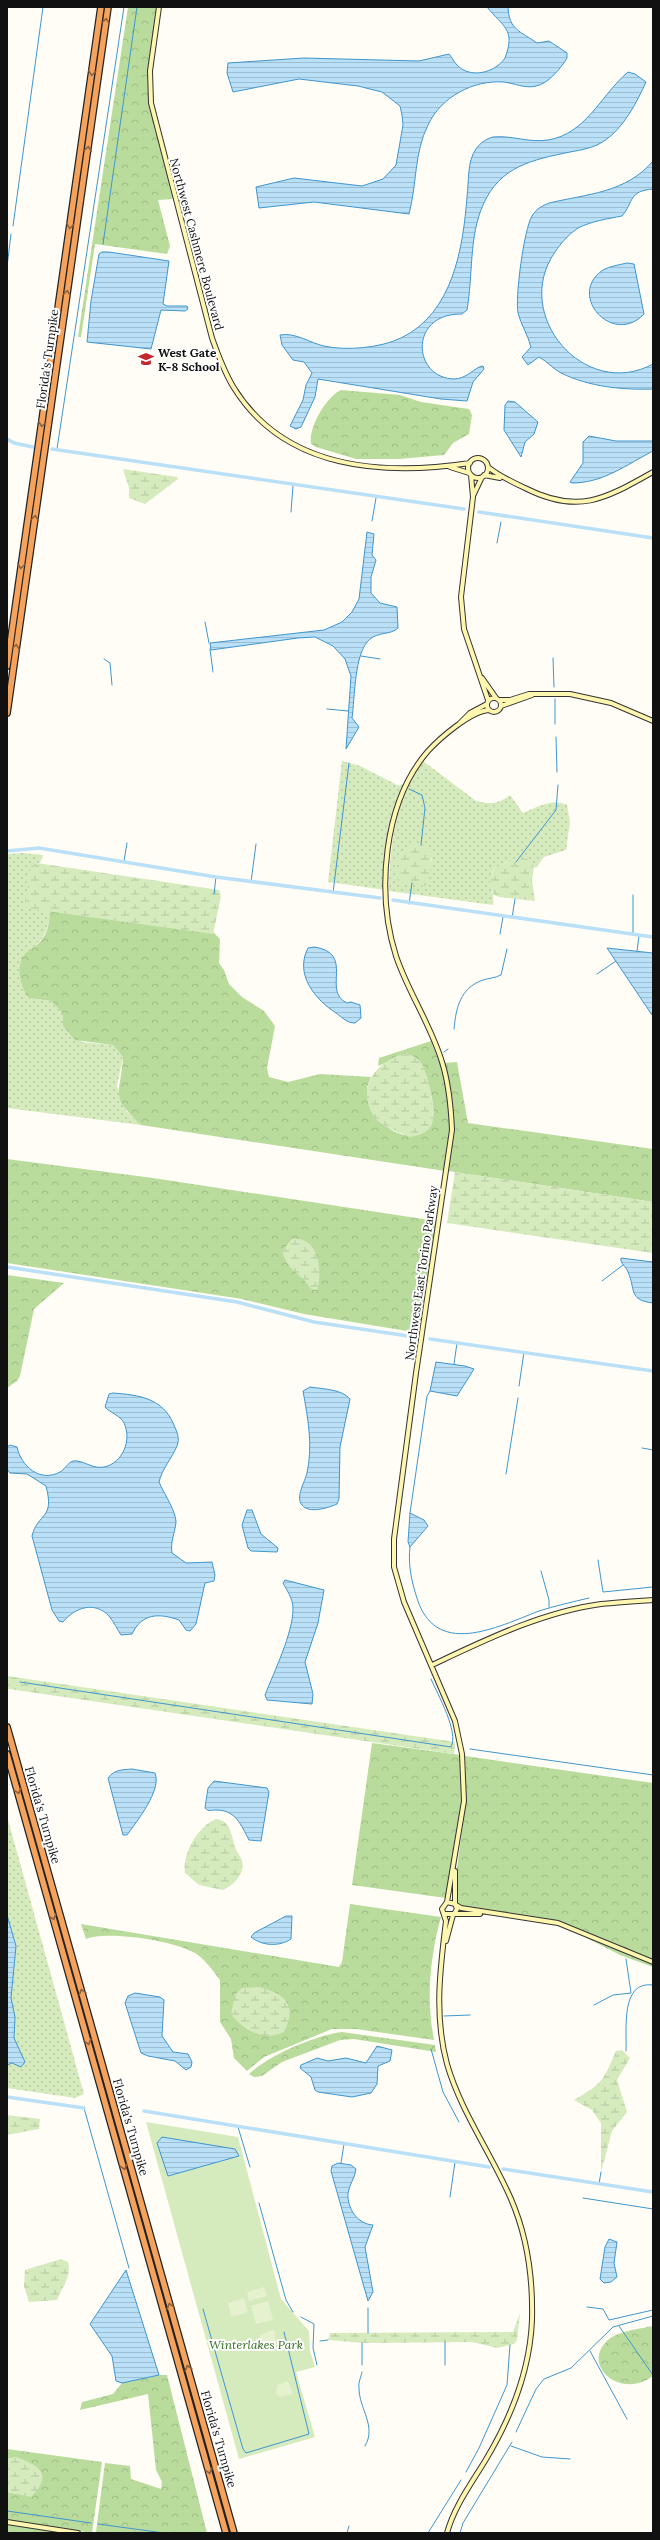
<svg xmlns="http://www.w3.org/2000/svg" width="660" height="2540" font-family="Lora,serif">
  <defs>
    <pattern id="grass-dots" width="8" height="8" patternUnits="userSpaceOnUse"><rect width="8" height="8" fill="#d5ebbd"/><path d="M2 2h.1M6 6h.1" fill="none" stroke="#b6c8a1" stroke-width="1.8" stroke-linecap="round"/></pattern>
    <pattern id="forest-crowns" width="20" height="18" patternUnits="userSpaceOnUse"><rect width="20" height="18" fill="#b9dc9c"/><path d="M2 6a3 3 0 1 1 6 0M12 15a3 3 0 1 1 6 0" fill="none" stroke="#9ebc85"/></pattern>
    <pattern id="wetland-marsh" width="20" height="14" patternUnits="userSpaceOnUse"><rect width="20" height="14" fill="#d5ebbd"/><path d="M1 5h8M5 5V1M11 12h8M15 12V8" fill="none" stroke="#b6c8a1"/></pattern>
    <pattern id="water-rules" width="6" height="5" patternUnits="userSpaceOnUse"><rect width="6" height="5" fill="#b9e0f7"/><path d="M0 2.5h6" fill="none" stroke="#9ebfd3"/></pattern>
  </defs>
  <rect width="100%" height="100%" fill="#fffdf5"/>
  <path fill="url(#grass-dots)" fill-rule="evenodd" d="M342,761L360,766L399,786L402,784L404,785L390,824L386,890L328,882Z
    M423,761L476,801C490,804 497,805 510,795L523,813C537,807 552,798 567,805L570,822L566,850L544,857L536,868L519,858L494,868C487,882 495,892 493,905L389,891C390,843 395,801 423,761ZM406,848L432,858L431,863L399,855Z
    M22,853L43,855L40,863H37L25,907L50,911C49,931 43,941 27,952L29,998L51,1001L63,1014V1026L82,1042L113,1045L123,1057L117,1086L126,1111L141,1125L7,1108V854Z
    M7,1816L84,2094L75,2098L7,2088Z"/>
  <path fill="url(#forest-crowns)" d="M128,7H157L148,70L150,103L173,199L158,200L170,246L167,254L95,244L81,337H78Z
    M341,390L400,395L421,402L469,409L472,415L469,434L453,443L444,455L399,459H356L316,447L311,444C308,428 326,397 341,390Z
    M50,911L213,932L220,939L219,963L224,970L229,984L242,997L264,1011L275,1026L267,1068L269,1077L288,1082L320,1074L371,1077L367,1087C372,1096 382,1121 389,1128C396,1134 409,1137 417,1135C447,1127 428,1085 422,1065L406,1054L378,1066L379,1058L431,1041C452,1089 452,1120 445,1171L141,1125C108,1094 121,1095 123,1057L113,1045L75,1040L63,1026V1014L51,1001L29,998C20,986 14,965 27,952C32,947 39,945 43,938C49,929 49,921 50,911Z
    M457,1062L468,1123L653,1149V1202L448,1171L454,1130L452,1095L444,1063Z
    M7,1159L153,1178L436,1221L419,1333L304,1314L242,1299L7,1263Z
    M7,1275L64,1283L34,1309L20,1376L17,1381L7,1388Z
    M372,1743L461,1755L462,1801L449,1904L446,1898L352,1885Z
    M465,1756L653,1783V1960L557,1921L452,1905L466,1801Z
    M350,1904L441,1917C430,1956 426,2000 434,2040L356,2029H332L264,2057L247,2071L234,2058L231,2039L220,2022V1980C214,1972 207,1962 198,1955C179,1941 107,1930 86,1939L81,1924L339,1967L342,1962Z
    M573,1931L653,1964V1967L620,1955Z
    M342,2032L435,2045L436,2052L354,2039L340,2040L282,2062L262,2076L254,2077L249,2074C270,2055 313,2036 342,2032Z
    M653,2326V2376C621,2400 581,2366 607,2341C617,2331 639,2329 653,2326Z
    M159,2375H167L207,2533L96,2532L105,2463L130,2466L131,2479L161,2489L162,2482L156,2470L148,2394L80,2410L82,2402L113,2394L122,2383Z
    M7,2449L102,2462L92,2533L7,2520V2492L17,2494L16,2457L7,2459Z
    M7,2524L65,2533H7Z"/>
  <path fill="url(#wetland-marsh)" d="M123,469L177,477L178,479L145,504L129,498V488Z
    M417,843L426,846L432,853L430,876L427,886L398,882C395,864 396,848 417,843Z
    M519,858L528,859L534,867L532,880L535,901L499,897L493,894L490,881L494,868Z
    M37,863L219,890L221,896L213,934L24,908L31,866Z
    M406,1053C413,1056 419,1058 423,1066C428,1077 438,1115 431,1126C426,1134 418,1135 410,1137C399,1132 379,1126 373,1115C356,1086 377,1061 406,1053Z
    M455,1172L653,1202V1253L447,1223Z
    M292,1239C319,1236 323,1271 317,1290L311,1289C300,1271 289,1274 282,1251Z
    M7,1676L455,1742L454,1754L9,1689H7Z
    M216,1819C231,1821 231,1835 235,1847C236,1851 239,1854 241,1858C247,1872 235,1884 223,1890L199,1885L185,1873C182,1854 198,1826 216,1819Z
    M258,1987C285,1993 298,2005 284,2032C265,2042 242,2030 231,2014L235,1995L242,1988Z
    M622,2050L630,2058L617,2080L627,2112L612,2131L601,2172V2123L592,2110L574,2100C603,2083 603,2081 616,2051Z
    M7,2115L40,2119L39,2129L7,2135Z
    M61,2259L68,2262C72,2276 62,2287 57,2300L29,2302L24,2286L25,2270Z
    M520,2313L517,2340L514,2344L497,2348L472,2342L362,2343L328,2340L330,2333L513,2332Z
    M16,2457C37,2465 55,2473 31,2497L7,2492V2459Z"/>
  <path fill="#d5ebbd" d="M146,2122L238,2137L281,2299L309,2331L310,2351L315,2367L296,2372L315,2437L239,2459Z"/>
  <path fill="#e6f2cf" d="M264,2287L267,2296L249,2301L247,2292Z
    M244,2298L248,2312L231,2317L228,2303Z
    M268,2301L273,2320L256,2324L251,2306Z
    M272,2330L275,2331L276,2344C271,2349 265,2348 260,2342V2335Z
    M288,2381L293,2394L279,2397L276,2393L277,2385Z"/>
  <path fill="url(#water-rules)" stroke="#3f96cf" d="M487,7H508C509,30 520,31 537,43L549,41L567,53V58C561,68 548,84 536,86C525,89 514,83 503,82C473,80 441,97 428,125C414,153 417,184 409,214L314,202L259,208L256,187L294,178L362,186L383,179L396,165L403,125L402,115L400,106L382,92L358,86L299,79L233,92L227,73L228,63L304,58L419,61L449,54C452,57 453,61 457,65C470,79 495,73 505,58C516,29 503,27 487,7Z
    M628,72L635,74L646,82C637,102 623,129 604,141C594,148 581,150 570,152C532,160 500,166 483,205C469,236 473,276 467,310L462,314C409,313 412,377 453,379C468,379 474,367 483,366L484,369L473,382L467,401L441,399L318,379L315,397L301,427L296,429L290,426L303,400L306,385L312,373L304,362L293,360L282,345L280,335C295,332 310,343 324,346C346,351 380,348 401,338C453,313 463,248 467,197C469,182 467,161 476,149C480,143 486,139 493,137C511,135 529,143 548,140C586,134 601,95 628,72Z
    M653,161V189C628,191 634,202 622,216C607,219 592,221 578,228C569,234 561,243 555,252C511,315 585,401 653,364V389C622,390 590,387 561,373C553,369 547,361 539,357L528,365L522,357L531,347C528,335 521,325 518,313C515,297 524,229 532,216C536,209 542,206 549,203C587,194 626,193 653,161Z
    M109,252L169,261L163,304L167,306H187L188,309L185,311L161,310L151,349L87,342L91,301L99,254L102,252Z
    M627,263L634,264L644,314C613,347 566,295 603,270C610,266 619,265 627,263Z
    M508,401L515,402L538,422L534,434L525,442L521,457L504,430L505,405Z
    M589,436L616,441H653V451C626,465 603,483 572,483L570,482L583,463V442Z
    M367,532L374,534L372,555L376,560L371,577V593L380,603L397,607L398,628C391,635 378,632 370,639C354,652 355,698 352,718L359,727L346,749L351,676L345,659L333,646L315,637L298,638L211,650L210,643L324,630L342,622L352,612L359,599Z
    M314,947C356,953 321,991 347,1003L351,1002L360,1005L361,1018L355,1023C347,1023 343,1018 336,1013C316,1000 294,975 308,948Z
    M607,948L653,953V1014L652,1015Z
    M621,1258L653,1262V1303C628,1300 636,1290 628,1272C626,1266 620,1264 621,1258Z
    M436,1362L465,1366L474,1369L457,1396L430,1391Z
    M310,1387C322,1389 342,1389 350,1399L340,1447L339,1499L337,1504C328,1508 309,1514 302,1505C295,1497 305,1482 307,1473C313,1445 308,1419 303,1391Z
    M113,1393C139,1395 163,1398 174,1425C177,1432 180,1438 177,1446C172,1458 162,1469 159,1482C163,1492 176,1511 176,1522C175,1533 170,1542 172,1553L186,1563L212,1562L215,1575L214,1581L205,1583L196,1624L190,1631L186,1630L179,1620C159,1613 142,1613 132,1634L121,1635C117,1629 114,1622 109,1616C95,1601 75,1607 63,1622L59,1621L52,1610L32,1536C38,1512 55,1520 46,1486L27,1474L10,1473L7,1469V1447L10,1445L17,1447C21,1466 40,1483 60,1472C66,1469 69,1459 77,1461C86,1462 93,1469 104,1467C123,1463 132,1440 124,1423C120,1415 110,1413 105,1407L109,1394Z
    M247,1510H252L261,1534L278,1548L277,1552L251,1551L248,1548L242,1525Z
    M410,1513L424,1520L428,1526L410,1547L408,1542Z
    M285,1580L324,1590L318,1623L305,1662L313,1694L312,1704L267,1700L265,1695C274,1672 293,1633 293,1609C293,1598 287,1591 283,1583Z
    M132,1769L155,1773C162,1790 137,1821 127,1835H123L108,1778C115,1769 122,1770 132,1769Z
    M214,1781L267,1788L269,1792L261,1841L249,1840C241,1825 236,1810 216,1810C211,1810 209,1812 205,1808L208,1788Z
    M7,1915L16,1946L11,1998L15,2017L14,2038L25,2062L21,2067L12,2063L7,2065Z
    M286,1916H292L291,1939C279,1947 262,1946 251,1937L254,1933Z
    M135,1993L160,1997L164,2000L162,2036L173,2052L188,2054L192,2062L191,2067L186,2070L175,2061L148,2056L141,2053L125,2003L128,1996Z
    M377,2046L392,2050L390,2061L378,2066L377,2084L371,2093L352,2097L318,2092L315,2090L311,2077L300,2068L301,2065L317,2058L328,2061L346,2058L366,2063Z
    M162,2137L235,2149L239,2156L168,2176L157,2143Z
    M338,2163L351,2165L356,2169C355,2178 349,2185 348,2193C347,2208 357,2224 373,2225L365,2247L373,2292L368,2301L331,2171L332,2166Z
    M609,2239L617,2242L614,2263L617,2277L611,2282L604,2283L600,2279L605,2247Z
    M126,2270L159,2375L122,2383L116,2381L112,2356L90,2324Z"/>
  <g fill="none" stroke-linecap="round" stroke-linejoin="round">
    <path stroke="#3f96cf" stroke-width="1" d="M13,226L43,7
      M103,244L137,7
      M7,267L11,234
      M57,449L124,7
      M291,512L293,486
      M372,521L376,498
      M497,543L501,522
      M205,622L209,643
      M210,649L213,672
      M361,656L380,659
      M553,658L554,687
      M104,659L110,663L112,685
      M555,699V724
      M327,709L348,711
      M556,737L557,772
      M409,789L422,795L425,808L421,845
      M124,861L127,843
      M516,862L556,810L558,785
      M251,882L256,844
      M333,893L349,763
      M214,894L216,877
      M409,904L412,883
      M512,918L515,899
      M500,934L503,917
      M633,935V895
      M637,951L639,936
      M597,974L616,961
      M454,1029C456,1008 460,988 483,980C489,978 495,978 501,975L507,949
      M444,1052L448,1049
      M602,1281L623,1265
      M454,1364L457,1343
      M519,1386L524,1352
      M642,1448L653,1450
      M506,1474L518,1398
      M410,1513L427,1396L430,1391
      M410,1547C408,1563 411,1579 416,1595C434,1660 497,1627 539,1611C555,1606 572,1602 589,1598
      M598,1560L603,1592L653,1587
      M541,1571L549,1600V1607
      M20,1682L451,1747C459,1732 438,1695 431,1679
      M470,1749L653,1775
      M594,2005L613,1995L631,1993L626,1959
      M444,2016L470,2015
      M431,2049L443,2092L459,2122
      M626,2051C627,2030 620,1980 653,1985
      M84,2108L129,2268
      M238,2127L250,2167
      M341,2163L344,2144
      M599,2184L601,2172
      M450,2197L455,2162
      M583,2198L653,2209
      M259,2203L286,2300L293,2312
      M587,2307L603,2309L609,2320L653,2310
      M368,2308V2333
      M203,2309L243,2449L246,2453L309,2434L284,2332
      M301,2317L314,2324L313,2348L317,2365
      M619,2326L653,2375
      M320,2341L328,2340
      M590,2351L627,2419
      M362,2365V2343
      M445,2365V2342
      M362,2372C361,2377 358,2383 359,2388C359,2409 377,2426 365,2446
      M516,2432L536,2389L544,2379L571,2368L613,2327L653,2316
      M511,2446L542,2457L570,2459
      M466,2472L479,2448L507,2385L510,2345
      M7,2511L91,2523
      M98,2524L164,2533
      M347,2533L349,2526
      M428,2533L461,2480
      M460,2533L463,2523L512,2442"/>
    <path stroke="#b9e0f7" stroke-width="3.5" d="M7,439L14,443L33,447
      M52,449L464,509
      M479,512L653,538
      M7,851L39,848L216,877L380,898
      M393,900L653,937
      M7,1267L237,1302L314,1322L415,1337
      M430,1339L653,1371
      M7,2097L84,2108
      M144,2111L489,2167
      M503,2169L653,2192"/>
    <defs>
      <path id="secondary" d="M159,7L150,71L151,103L212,338C218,355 224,372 234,388C285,470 384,476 470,463
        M468 468a10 10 0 1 1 20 0a10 10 0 1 1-20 0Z
        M450,467L469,473
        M488,467C499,476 512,482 525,488C578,515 605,499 653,472
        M471,475L473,497L461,597L464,629L488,700
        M484,475L500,478
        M473,496L482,477
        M482,678L496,698
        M487 705a7 7 0 1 1 14 0a7 7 0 1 1-14 0Z
        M500,700H510L529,694H570L611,703L653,721
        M501,706L532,695
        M460,723L470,713L487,704
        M432,1665C485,1640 542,1612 601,1604C618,1602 636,1601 653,1600
        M447,1902L464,1801L462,1754L455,1721L404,1602L394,1567V1539L416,1373L452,1130C451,1107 449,1084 442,1062C431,1025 408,992 396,956C376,893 383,803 428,751C440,738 471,711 489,710
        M455,1904V1871
        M456,1905L461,1908L558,1923L653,1962
        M445,1914H454L457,1909L455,1904L447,1902L442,1909L446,1921C440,1969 434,2016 447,2064C461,2112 491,2153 511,2199C527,2236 533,2280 532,2320C530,2371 511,2418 485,2461C471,2484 454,2507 447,2533
        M455,1914H480
        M446,1941L453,1915
        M7,2522L78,2533"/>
      <path id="highway" d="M7,666L101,7
        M7,713L108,7
        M7,1727L234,2533
        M7,1754L226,2533"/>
    </defs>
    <use href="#secondary" stroke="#333" stroke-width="6"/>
    <use href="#highway" stroke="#222" stroke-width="8"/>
    <use href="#secondary" stroke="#fff6b0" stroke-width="4"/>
    <use href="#highway" stroke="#f5a25d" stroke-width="5.5"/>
  </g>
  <defs><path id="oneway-chevron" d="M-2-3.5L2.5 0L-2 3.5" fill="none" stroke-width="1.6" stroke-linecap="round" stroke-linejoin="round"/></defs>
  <g stroke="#8e613b">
    <use href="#oneway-chevron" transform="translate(106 21) rotate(-82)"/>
    <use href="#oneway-chevron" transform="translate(92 73) rotate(98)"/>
    <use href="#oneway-chevron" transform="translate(88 149) rotate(-82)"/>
    <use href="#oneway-chevron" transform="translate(70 226) rotate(98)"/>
    <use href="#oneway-chevron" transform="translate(67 293) rotate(-82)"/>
    <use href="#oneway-chevron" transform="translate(42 424) rotate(98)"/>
    <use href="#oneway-chevron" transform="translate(35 518) rotate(-82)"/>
    <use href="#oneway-chevron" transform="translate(21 566) rotate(98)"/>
    <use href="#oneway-chevron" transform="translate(16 647) rotate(-82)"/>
    <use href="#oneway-chevron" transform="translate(18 1791) rotate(74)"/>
    <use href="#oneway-chevron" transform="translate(53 1917) rotate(74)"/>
    <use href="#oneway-chevron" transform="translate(82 1992) rotate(-106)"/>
    <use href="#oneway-chevron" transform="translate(88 2042) rotate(74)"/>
    <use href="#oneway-chevron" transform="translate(124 2167) rotate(74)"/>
    <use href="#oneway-chevron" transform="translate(170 2306) rotate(-106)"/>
    <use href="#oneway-chevron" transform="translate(188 2368) rotate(-106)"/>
    <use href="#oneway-chevron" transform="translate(209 2471) rotate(74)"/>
  </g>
  <defs>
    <symbol id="school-bare" viewBox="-9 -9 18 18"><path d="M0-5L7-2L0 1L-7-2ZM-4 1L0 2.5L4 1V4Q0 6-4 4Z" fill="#c4262e" stroke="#fff" stroke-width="2.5" paint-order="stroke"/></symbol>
  </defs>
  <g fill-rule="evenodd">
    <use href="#school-bare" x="135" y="348" width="22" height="22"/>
  </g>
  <g text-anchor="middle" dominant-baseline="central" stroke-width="4" stroke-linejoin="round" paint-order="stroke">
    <g font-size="12" fill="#111" stroke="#fff">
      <text transform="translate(197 244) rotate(75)">Northwest Cashmere Boulevard</text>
      <text transform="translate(47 359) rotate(-82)">Florida's Turnpike</text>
      <text transform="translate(421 1273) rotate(-82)">Northwest East Torino Parkway</text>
      <text transform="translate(43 1815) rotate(74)">Florida's Turnpike</text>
      <text transform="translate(131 2127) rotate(74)">Florida's Turnpike</text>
      <text transform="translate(219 2439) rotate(74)">Florida's Turnpike</text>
    </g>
    <g font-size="12" font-weight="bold" fill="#111" stroke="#fff" text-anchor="start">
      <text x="158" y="352">West Gate<tspan x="158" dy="14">K-8 School</tspan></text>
    </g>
    <g font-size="12" font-style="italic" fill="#2f6b1f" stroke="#fff">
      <text x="256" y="2344">Winterlakes Park</text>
    </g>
  </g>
  <rect width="660" height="2540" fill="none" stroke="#111111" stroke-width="16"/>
</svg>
